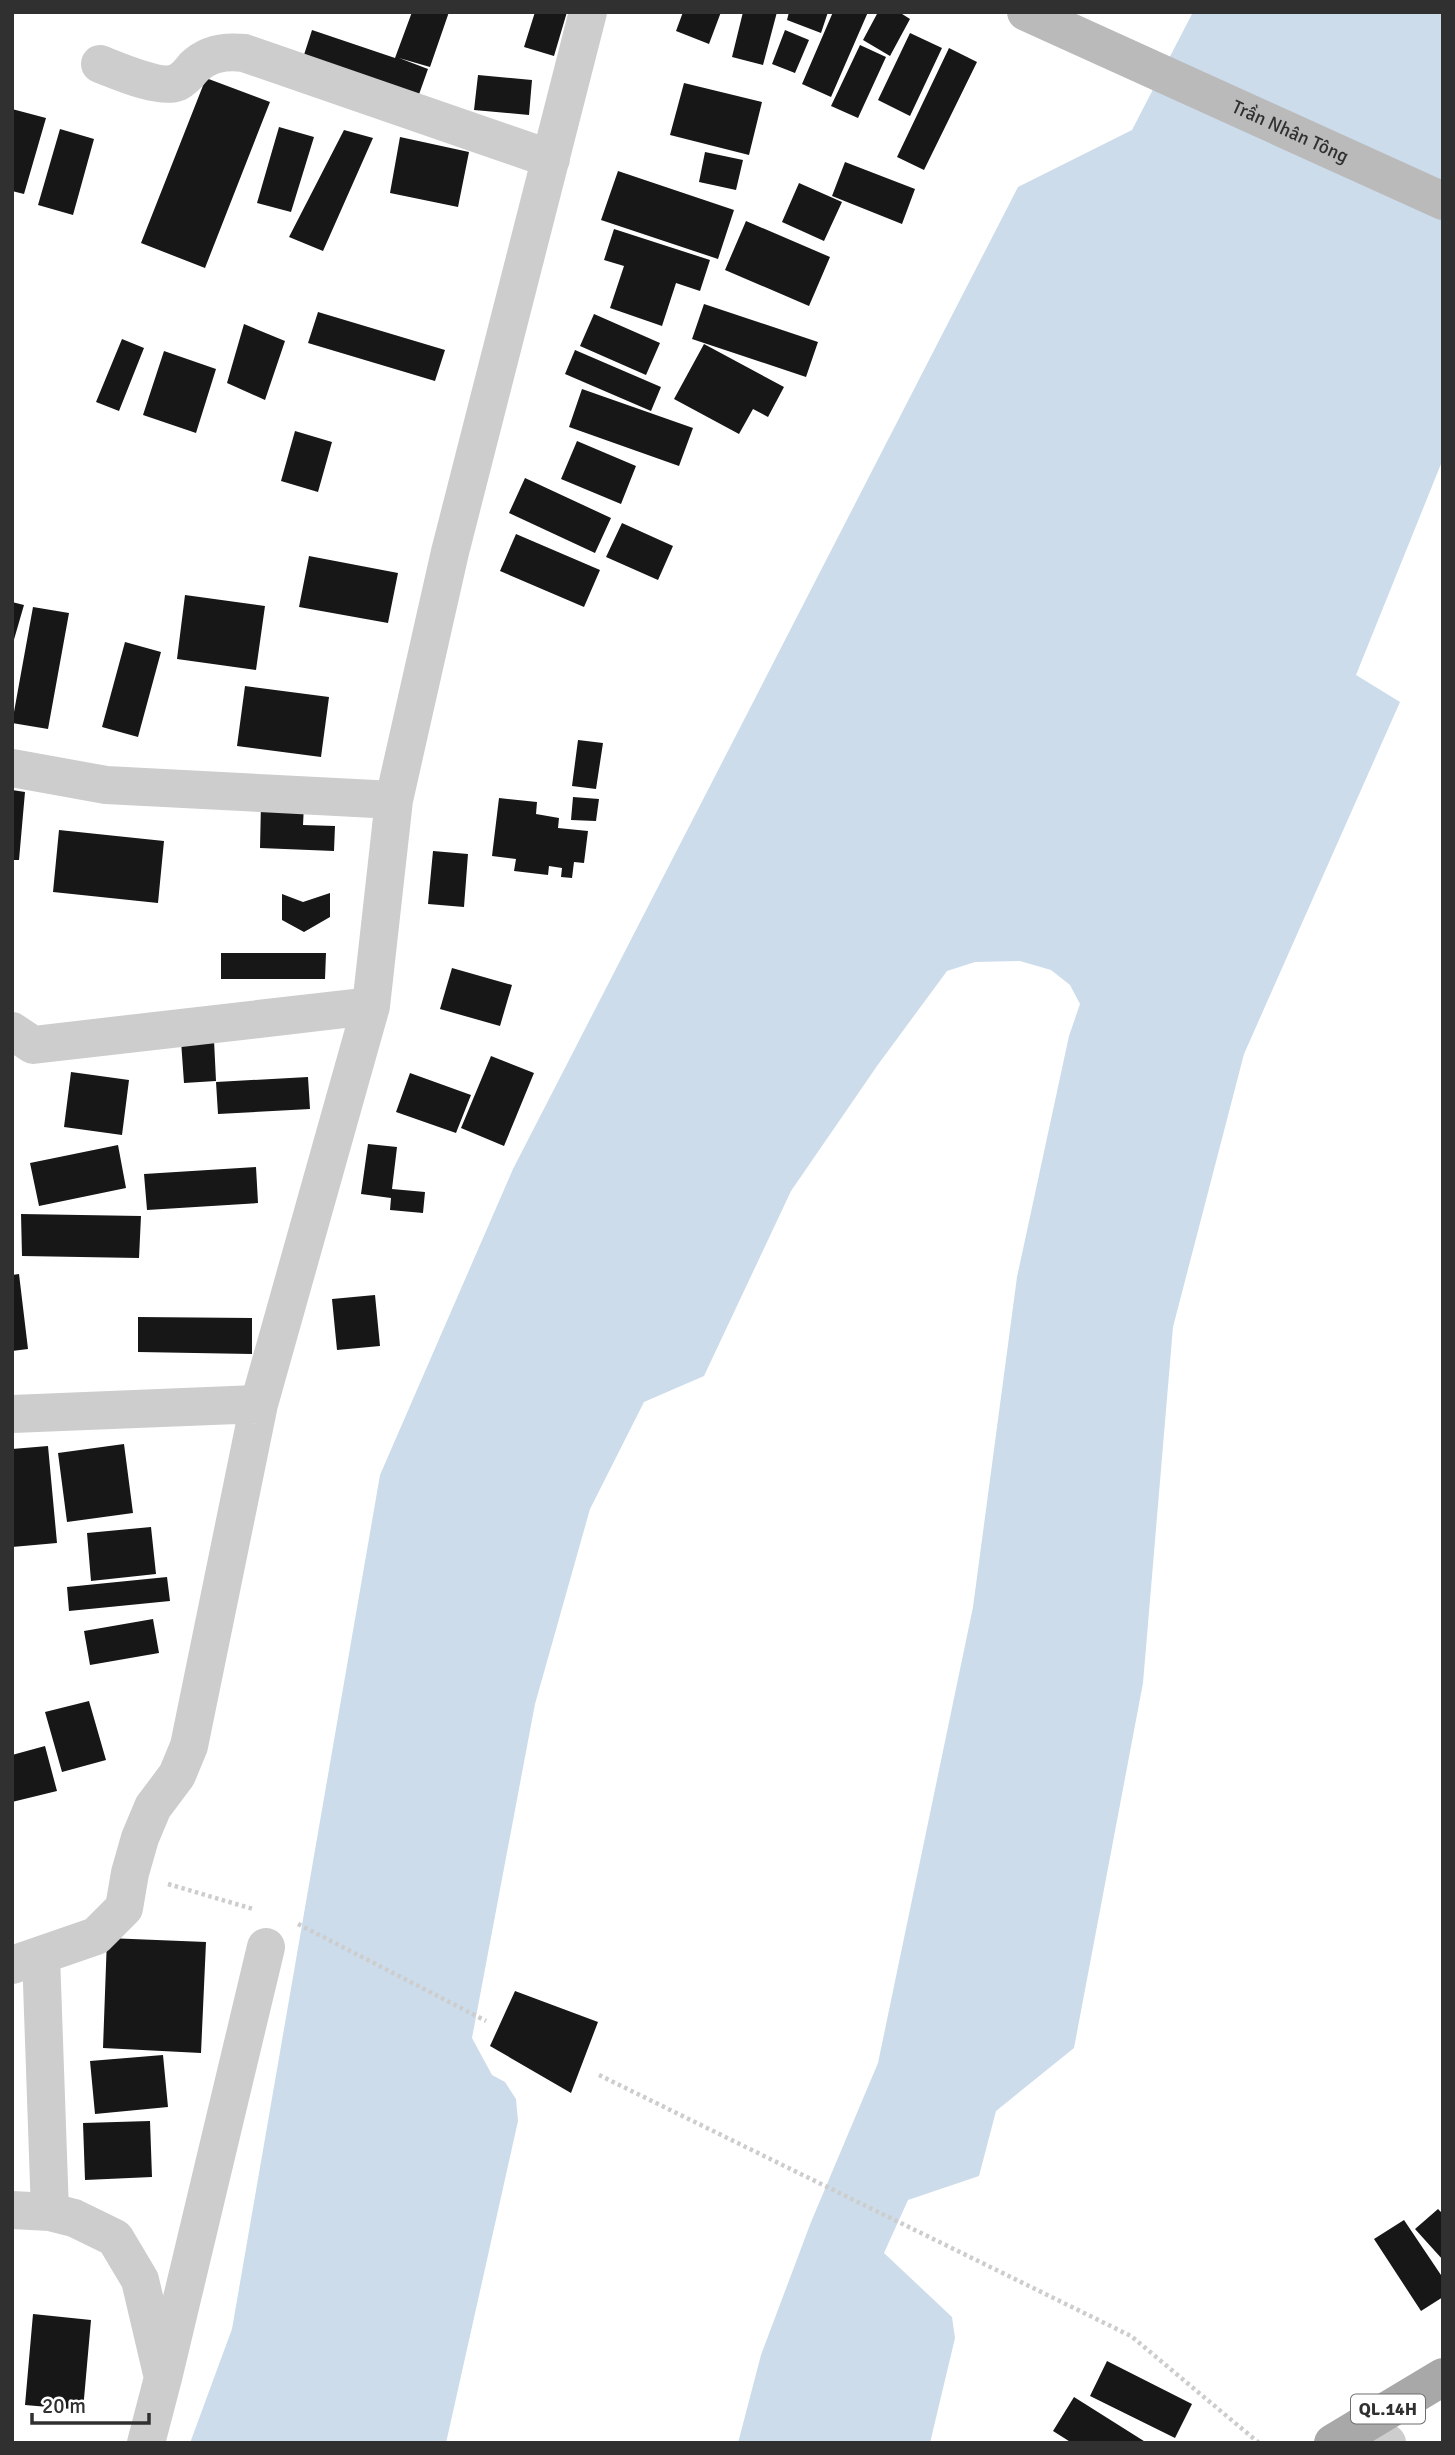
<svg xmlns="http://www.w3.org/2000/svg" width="1455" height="2455" font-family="Signika,sans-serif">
  <rect width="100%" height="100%" fill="#fff"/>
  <path fill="#ccdceb" d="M1193,12H1443V459L1356,675L1400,702L1244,1054L1173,1327L1143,1683L1074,2048L996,2111L979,2176L908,2200L884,2253L952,2317L955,2338L930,2443H738L761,2355L811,2222L878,2063L973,1607L1017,1277L1069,1036L1080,1004L1070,985L1051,970L1020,961L975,962L947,971L877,1066L791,1191L704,1376L644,1402L590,1509L535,1704L472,2038L492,2075L505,2082L516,2099L518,2121L446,2443H190L232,2329L380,1475L513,1169L1018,187L1132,130Z"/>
  <path fill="#171717" d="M412,12H449L430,67L399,58L428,69L417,100L302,61L312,30L395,58Z
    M535,12H567L554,56L524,47Z
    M683,12H721L709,44L676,31Z
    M743,12H777L763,65L732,57Z
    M789,12H828L821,33L787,20Z
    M833,12H868L831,97L802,84Z
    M878,12H899L910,19L890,56L863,40Z
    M785,30L809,40L795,73L772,64Z
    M910,33L942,48L910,116L878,100Z
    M860,45L886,57L858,118L831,106Z
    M949,48L977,62L924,170L897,157Z
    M478,75L532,80L529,115L474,110Z
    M206,78L270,102L205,268L141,243Z
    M684,83L762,102L749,155L670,135Z
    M12,109L46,118L24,194L12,191Z
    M279,127L314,137L291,212L257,203Z
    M60,129L94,139L73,215L38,205Z
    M344,130L373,138L323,251L289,237Z
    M400,137L469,152L458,207L390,193Z
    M705,152L743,160L736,190L699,182Z
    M845,162L915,189L902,224L832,196Z
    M618,171L734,210L718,259L601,220Z
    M799,183L842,202L824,241L782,222Z
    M746,221L830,257L809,306L725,270Z
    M614,229L710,260L700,291L676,283L662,326L610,308L624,266L604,260Z
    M704,304L818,342L806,377L692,339Z
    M318,312L445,350L435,381L308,343Z
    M594,314L660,343L646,375L580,346Z
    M244,324L285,341L265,400L227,383Z
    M122,339L144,348L119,411L96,402Z
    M704,344L784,387L768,417L753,409L739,434L674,399Z
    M575,350L661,387L651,411L565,374Z
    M164,351L216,369L196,433L143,415Z
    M582,389L693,428L679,466L569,427Z
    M295,431L332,442L318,492L281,481Z
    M577,441L636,466L621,504L561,479Z
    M525,478L611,518L595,553L509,513Z
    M622,523L673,546L658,580L606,557Z
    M516,534L600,570L584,607L500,571Z
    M309,556L398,573L388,623L299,607Z
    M185,595L265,606L256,670L177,659Z
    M12,602L24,605L13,643H12Z
    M33,607L69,613L48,729L12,723Z
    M125,642L161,652L138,737L102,727Z
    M245,686L329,697L321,757L237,746Z
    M578,740L603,743L596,789L572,786Z
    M12,790L25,792L19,860H12Z
    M573,797L599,799L596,821L571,820Z
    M499,798L537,802L536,814L559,818L558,828L588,831L584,863L574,862L572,878L561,877L562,868L549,866L548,875L514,871L516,859L492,856Z
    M261,803L304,805L303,825L335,826L334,851L260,848Z
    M59,830L164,841L158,903L53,892Z
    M433,851L468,854L464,907L428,904Z
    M330,893V917L304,932L282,920V894L303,902Z
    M221,953H326L325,979H221Z
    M452,968L512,985L500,1026L440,1009Z
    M214,1040L216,1081L184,1083L181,1041Z
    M491,1056L534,1073L504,1146L461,1128Z
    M71,1072L129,1080L122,1135L64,1127Z
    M410,1073L471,1095L456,1133L396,1112Z
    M308,1077L310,1109L218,1114L216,1082Z
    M368,1144L397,1147L392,1189L425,1192L423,1213L390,1210L391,1198L361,1194Z
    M118,1145L126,1188L39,1206L30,1163Z
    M256,1167L258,1203L147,1210L144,1174Z
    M21,1214L141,1216L139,1258L22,1256Z
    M19,1274L28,1349L12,1351V1275Z
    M375,1295L380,1346L337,1350L332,1299Z
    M138,1317L252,1318V1354L138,1352Z
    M124,1444L133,1513L67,1522L58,1453Z
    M48,1446L57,1543L12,1547V1449Z
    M151,1527L156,1574L91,1581L87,1533Z
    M167,1577L170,1601L69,1611L67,1587Z
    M153,1619L159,1653L90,1665L84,1631Z
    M89,1701L106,1760L62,1772L45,1712Z
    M45,1746L57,1791L12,1802V1755Z
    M107,1938L206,1942L201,2053L103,2048Z
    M515,1991L598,2022L571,2093L490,2046Z
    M163,2055L168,2107L95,2114L90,2061Z
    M150,2121L152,2177L85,2180L83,2123Z
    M1438,2209L1443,2214V2260L1415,2229Z
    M1404,2220L1443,2278V2297L1421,2311L1374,2239Z
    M33,2314L91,2320L83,2410L25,2405Z
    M1107,2361L1192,2404L1175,2438L1090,2396Z
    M1074,2397L1147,2443H1072L1053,2431Z"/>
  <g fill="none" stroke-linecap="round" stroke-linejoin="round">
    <path stroke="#cdcdcd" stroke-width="4.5" stroke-dasharray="3.5 3.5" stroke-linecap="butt" d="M168,1884L253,1909
      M298,1924L486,2021
      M599,2075L1131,2336L1259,2443"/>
    <path stroke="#cdcdcd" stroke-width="38" d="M100,64C118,71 161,90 178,82C184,79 190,72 194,67C208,53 225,51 244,53L551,159
      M12,768L106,785L394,800
      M12,1031L33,1045L371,1006
      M12,1414L259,1404
      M41,1955L50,2212
      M12,1965L96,1936L124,1908L130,1873L140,1838L153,1807L177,1775L189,1746L259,1404L371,1006L394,800L450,552L588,12
      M12,2210L50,2212L74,2218L115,2238L140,2280L163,2378L146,2443
      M163,2378L266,1947
      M1361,2426L1387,2443"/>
    <path stroke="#bababa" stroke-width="38" id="s1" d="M1026,12L1443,201"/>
    <path stroke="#a8a8a8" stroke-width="38" d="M1333,2443L1443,2377"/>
  </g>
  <g text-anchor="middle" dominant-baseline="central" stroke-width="7" stroke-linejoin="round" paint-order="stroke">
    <rect fill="#fff" stroke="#6e6e6e" stroke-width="2" x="1351" y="2394.5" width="74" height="29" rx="5"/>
    <g font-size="18" font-weight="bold" fill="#303030">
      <text x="1388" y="2409">QL.14H</text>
    </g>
    <g font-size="19" fill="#303030" stroke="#fff">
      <text stroke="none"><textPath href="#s1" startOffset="290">Trần Nhân Tông</textPath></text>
    </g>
  </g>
  <rect width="1455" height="2455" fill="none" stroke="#303030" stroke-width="28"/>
  <path d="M32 2413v10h117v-10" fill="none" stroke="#303030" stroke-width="3.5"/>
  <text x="42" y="2413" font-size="21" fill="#303030" stroke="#ffffff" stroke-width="5" paint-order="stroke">20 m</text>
</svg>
